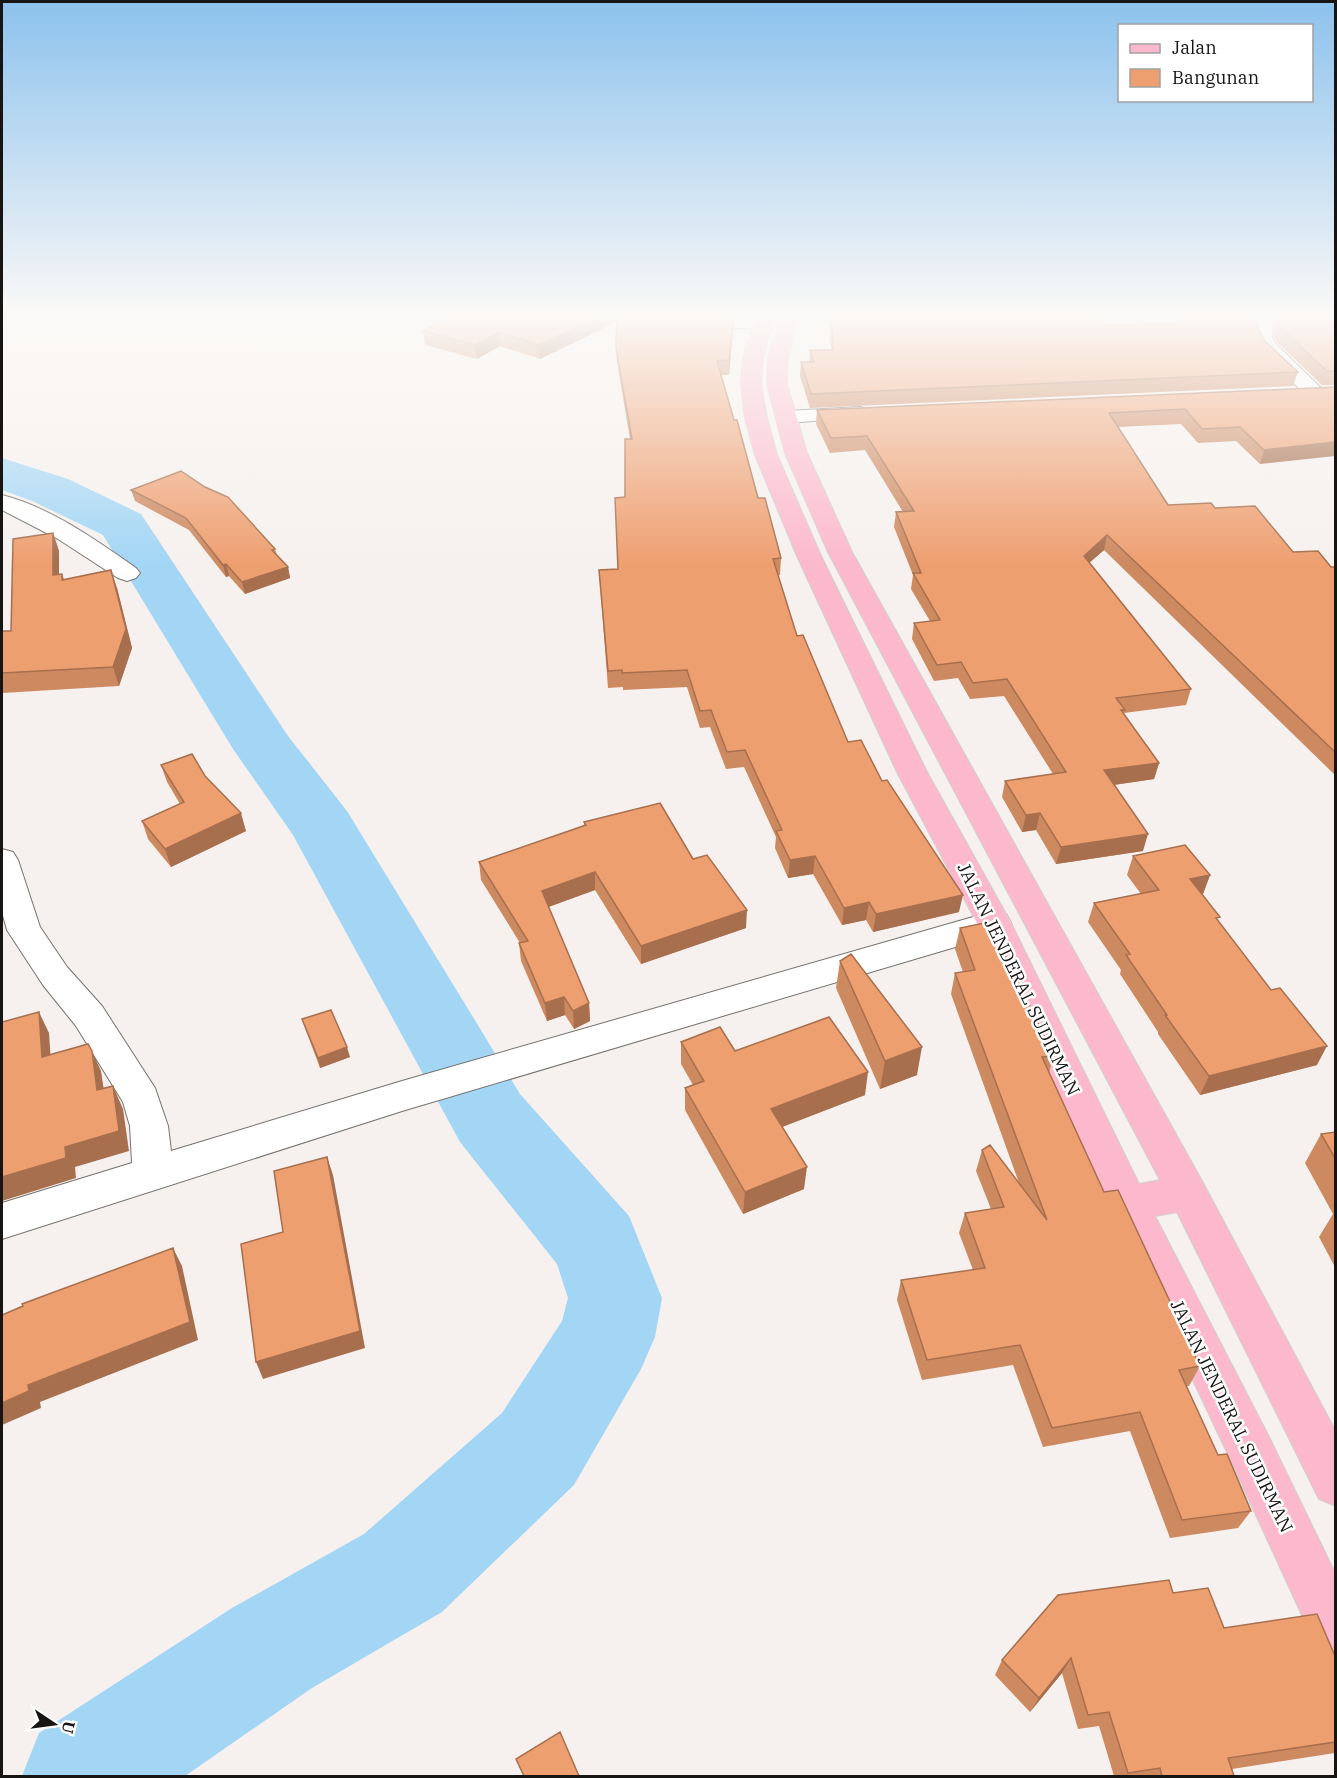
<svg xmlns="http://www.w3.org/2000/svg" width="1337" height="1778" font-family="'IBM Plex Serif',serif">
  <rect width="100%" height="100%" fill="#f6f1ee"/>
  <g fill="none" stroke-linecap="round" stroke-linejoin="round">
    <path fill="#a3d6f5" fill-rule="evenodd" d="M2,458L68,479L141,514L288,736L347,811L520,1094L629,1216L662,1298L655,1337L641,1369L574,1485L442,1612L312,1688L185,1776H22L39,1733L232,1608L364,1534L502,1413L562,1321L568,1298L557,1264L460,1142L293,835L233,749L103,535L32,501L2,490Z"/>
    <defs>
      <path id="minor" d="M688,315L763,317L770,319L772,323L770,327L763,329L689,326L682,324L680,320L682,316Z
        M1248,315H1266L1273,326L1272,337L1275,343L1323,390L1326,394L1323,398L1316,400L1309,398L1259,350L1252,337L1255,326Z
        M860,407L867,409L871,413L867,417L787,423L780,421L776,417L780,413L787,411Z
        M2,495C50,507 96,540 136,568L140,573L136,578L127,581L118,578L58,539L2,510Z
        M2,849L13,852L18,860L40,927L67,967L102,1006L155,1088L168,1126L171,1151L402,1081L994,911L1006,914L1011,923L1006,932L402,1111L2,1239V1203L132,1163L130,1126L123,1102L76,1026L43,985L7,930L2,912Z"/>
      <path id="primary" d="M757,315H775L763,358L761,384L767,418L777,455L821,556L927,772L1011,923L1139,1184L1160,1180L828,552L785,453L767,384L768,358L781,315H799L788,358L787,384L807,453L852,552L1202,1181L1336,1432V1506L1319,1499L1177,1212L1155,1216L1268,1435L1336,1575V1658L1318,1650L1234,1467L977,923L897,772L797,556L755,455L745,418L741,384L743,358Z"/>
    </defs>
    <use href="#minor" stroke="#75716e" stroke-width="2"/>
    <use href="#primary" stroke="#d1d0d0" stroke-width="2"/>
    <use href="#minor" fill="#fff" fill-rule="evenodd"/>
    <use href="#primary" fill="#fcb9ce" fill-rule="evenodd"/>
  </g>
  <path fill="#cd8960" d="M829,315H1098L1104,325L1184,323L1176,315H1257L1256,323L1264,340L1298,372L1293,386L810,408L800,376L801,362H809L810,350H831Z
    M1268,315H1335V385H1322L1277,342L1274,337L1275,325Z
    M734,316L729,375H721L734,420L758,498L781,558L780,575H778L797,636L848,742L882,781L959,912L873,932L866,920L842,925L813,874L788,878L775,848L776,837L744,767L726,769L710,727L700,728L687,687L623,690V687L608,688L599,570L618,569L630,439L617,362L616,348Z
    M614,323L540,359L500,346L477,359L425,345L423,331Z
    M1335,387L1260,464L1236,441L1198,443L1181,424L1118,427L1168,505L1215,508L1293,552L1331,567H1335V775L1104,550L1089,563L1191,689L1186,705L1124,713V714L1159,763L1154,779L1114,785L1143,851L1056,864L1036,830L1022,832L1002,797L1005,781L1053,774L1004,696L970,699L958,678L934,681L912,639L914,623L930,621L911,589L913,575L894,527L896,512H903L865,450L830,453L816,424L817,410Z
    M131,490L275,549L277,555L288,567L290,578L245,594L229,576L226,577L189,530L135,501Z
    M53,533L59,551V574H62L64,579L117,588L132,648L119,686L2,693V631H11Z
    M161,765L205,776L246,831L171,867L148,839L142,821L180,804L167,782Z
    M584,822L693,859L746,928L641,964L595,890L548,907L589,1003L590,1021L574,1029L565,1015L547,1021L521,961L519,943H520L481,880L479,862L584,826Z
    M1133,856L1210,875L1203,894H1202L1218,921L1317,1065L1200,1095L1158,1034V1032L1120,974L1121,970L1088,922L1094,903L1141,894L1127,875Z
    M960,928L1054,1056L1049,1072L1104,1192L1200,1366L1189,1386H1186L1218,1455L1251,1511L1238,1528L1170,1538L1130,1431L1043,1447L1013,1365L922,1380L897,1300L901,1280L973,1270L959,1233L965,1213L991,1209L976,1171L982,1150L1019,1183L951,994L955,973L963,972L955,949Z
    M840,961L917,1075L880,1089L836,988Z
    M302,1019L350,1057L320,1068L305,1028Z
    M681,1042L735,1051L865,1095L782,1127L804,1189L743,1214L685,1110V1088L693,1085L681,1064Z
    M1335,1132V1267L1319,1237L1333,1214L1305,1163L1321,1134Z
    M1173,1593L1224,1628L1335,1656V1753L1232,1769L1234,1776H1114L1099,1726L1078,1729L1062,1673L1030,1712L995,1675L1002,1660Z"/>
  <path fill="#a76f4e" d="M603,315H614V323L540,359L539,345Z
    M734,316L733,330L729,375V360Z
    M499,332L500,346L477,359L475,345Z
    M1335,442V456L1260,464L1264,450Z
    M53,533L59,551V593L53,575Z
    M1107,535L1104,550L1080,571L1084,556Z
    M226,564L229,576L226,577L223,565Z
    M288,567L290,578L245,594L242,582Z
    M111,570L117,588L132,648L119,686L113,667Z
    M1159,763L1154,779L1099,787L1104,770Z
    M241,813L246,831L171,867L165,849Z
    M1040,813L1036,830L1022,832L1026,815Z
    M1148,834L1143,851L1056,864L1061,847Z
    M815,856L813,874L788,878L790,860Z
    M595,872V890L543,909L542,891Z
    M1210,875L1203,894L1183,898L1190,879Z
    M963,895L959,912L873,932L876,914Z
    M869,902L866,920L842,925L844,908Z
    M747,910L746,928L641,964V946Z
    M564,997L565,1015L547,1021L545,1003Z
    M589,1003L590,1021L574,1029L573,1011Z
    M39,1012L49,1033L52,1078L42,1057Z
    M1327,1046L1317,1065L1200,1095L1209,1076Z
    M347,1047L350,1057L320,1068L318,1058Z
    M922,1047L917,1075L880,1089L885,1061Z
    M92,1051L101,1071L107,1111L97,1090Z
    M868,1072L865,1095L769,1132L771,1109Z
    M113,1086L123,1109L129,1151L75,1167L76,1178L2,1201V1177L65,1147Z
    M327,1157L333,1175L365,1348L263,1379L256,1362Z
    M807,1167L804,1189L743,1214L745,1192Z
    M173,1248L182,1266L198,1340L40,1402L41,1408L2,1425V1403L28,1385Z
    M1071,1658L1062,1673L1030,1712L1039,1698Z"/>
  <path fill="#ee9f70" stroke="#a76f4e" stroke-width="1.5" d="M455,315H603L539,345L499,332L475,345L423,331Z
    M617,315H713L734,316L729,360L717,361L734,420H737L758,498H765L781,558L773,559L797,636L803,635L848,742L861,740L882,781L887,780L963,895L876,914L869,902L844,908L815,856L790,860L776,831L782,830L745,750L727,752L711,710L700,711L687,670L622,673V670L608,671L599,570L618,569L615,498L625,497V439H632L616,348Z
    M831,315H1098L1104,325L1200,323L1192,315H1257L1256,323L1264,340L1298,372L811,394L801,362H814L810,350H833Z
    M1279,315H1335V371H1327L1281,328L1278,323Z
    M1335,387V442L1264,450L1240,427L1202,429L1185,409L1109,413L1168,505L1211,503L1215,508L1255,506L1293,552L1318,551L1331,567H1335V752L1107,535L1084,556L1191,689L1116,698L1125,710H1121L1159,763L1104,770L1148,834L1061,847L1040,813L1026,815L1005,781L1066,772L1007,679L973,683L961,662L937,665L914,623L940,620L913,573H921L896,512L914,511L867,436L831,438L817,410Z
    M181,471L205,487L228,497L275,549L272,550L288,567L242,582L226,564L223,565L186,518L131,490Z
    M53,533V575L62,574V580L111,570L126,629L113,667L2,673V631H11L13,539Z
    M192,754L205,776L241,813L165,849L142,821L184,802L161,765Z
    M660,803L693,859L707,855L747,910L641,946L595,872L542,891L589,1003L573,1011L564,997L545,1003L519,943L528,941L479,862L586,825L584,822Z
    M1185,845L1210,875L1190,879L1220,917L1216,918L1271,990L1280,988L1327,1046L1209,1076L1165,1015H1167L1126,955L1130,954L1094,903L1159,890L1133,856Z
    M989,922L1054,1056L1042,1057L1104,1192L1118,1190L1200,1366L1179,1370L1218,1455L1227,1454L1251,1511L1182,1520L1140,1412L1052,1428L1020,1345L927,1360L901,1280L985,1268L965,1213L1004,1207L982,1150L990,1145L1047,1220L955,973L975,970L960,928Z
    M851,954L922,1047L885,1061L840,961Z
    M331,1010L347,1047L318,1058L302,1019Z
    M39,1012L42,1057L88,1044L92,1051L97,1090L113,1086L119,1131L65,1147L66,1158L2,1177V1022Z
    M829,1017L868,1072L771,1109L807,1167L745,1192L685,1088L704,1081L681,1042L720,1027L735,1051Z
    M1335,1132V1158L1321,1134Z
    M327,1157L360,1331L256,1362L241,1244L283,1232L274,1171Z
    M173,1248L190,1322L28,1385L29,1391L2,1403V1315L23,1306L22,1304Z
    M1169,1580L1173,1593L1208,1588L1224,1628L1317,1614L1335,1656V1742L1228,1758L1234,1776H1162L1160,1768L1128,1773L1109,1712L1088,1715L1071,1658L1039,1698L1002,1660L1058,1595Z
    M560,1732L579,1776H524L516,1759Z"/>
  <linearGradient id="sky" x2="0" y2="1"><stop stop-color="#8cc2ed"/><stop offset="0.56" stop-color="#fbf9f7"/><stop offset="1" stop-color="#fbf9f7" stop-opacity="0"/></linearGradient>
  <rect width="1337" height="564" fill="url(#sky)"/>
  <g text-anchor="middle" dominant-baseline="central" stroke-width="5" stroke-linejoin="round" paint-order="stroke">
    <g font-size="18" fill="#171514" stroke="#fff">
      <text transform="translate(1019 979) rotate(64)">JALAN JENDERAL SUDIRMAN</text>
      <text transform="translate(1232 1416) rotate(64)">JALAN JENDERAL SUDIRMAN</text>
    </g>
  </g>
  <rect width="1337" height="1778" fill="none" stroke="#171514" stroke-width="6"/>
  <rect x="1118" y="24" width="195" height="78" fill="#ffffff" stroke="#a2a1a1" stroke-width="1.5"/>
  <rect x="1130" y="44" width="30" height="9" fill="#fcb9ce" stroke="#a2a1a1" stroke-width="1.5"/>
  <text x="1172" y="54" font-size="18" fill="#171514">Jalan</text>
  <rect x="1130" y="69" width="30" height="18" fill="#ee9f70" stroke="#a2a1a1" stroke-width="1.5"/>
  <text x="1172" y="84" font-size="18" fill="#171514">Bangunan</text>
  <g transform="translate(54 1724) rotate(103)" stroke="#ffffff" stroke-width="4.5" paint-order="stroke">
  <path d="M0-4.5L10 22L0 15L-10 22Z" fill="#171514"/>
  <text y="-9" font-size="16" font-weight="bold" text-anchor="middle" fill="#171514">U</text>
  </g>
</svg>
